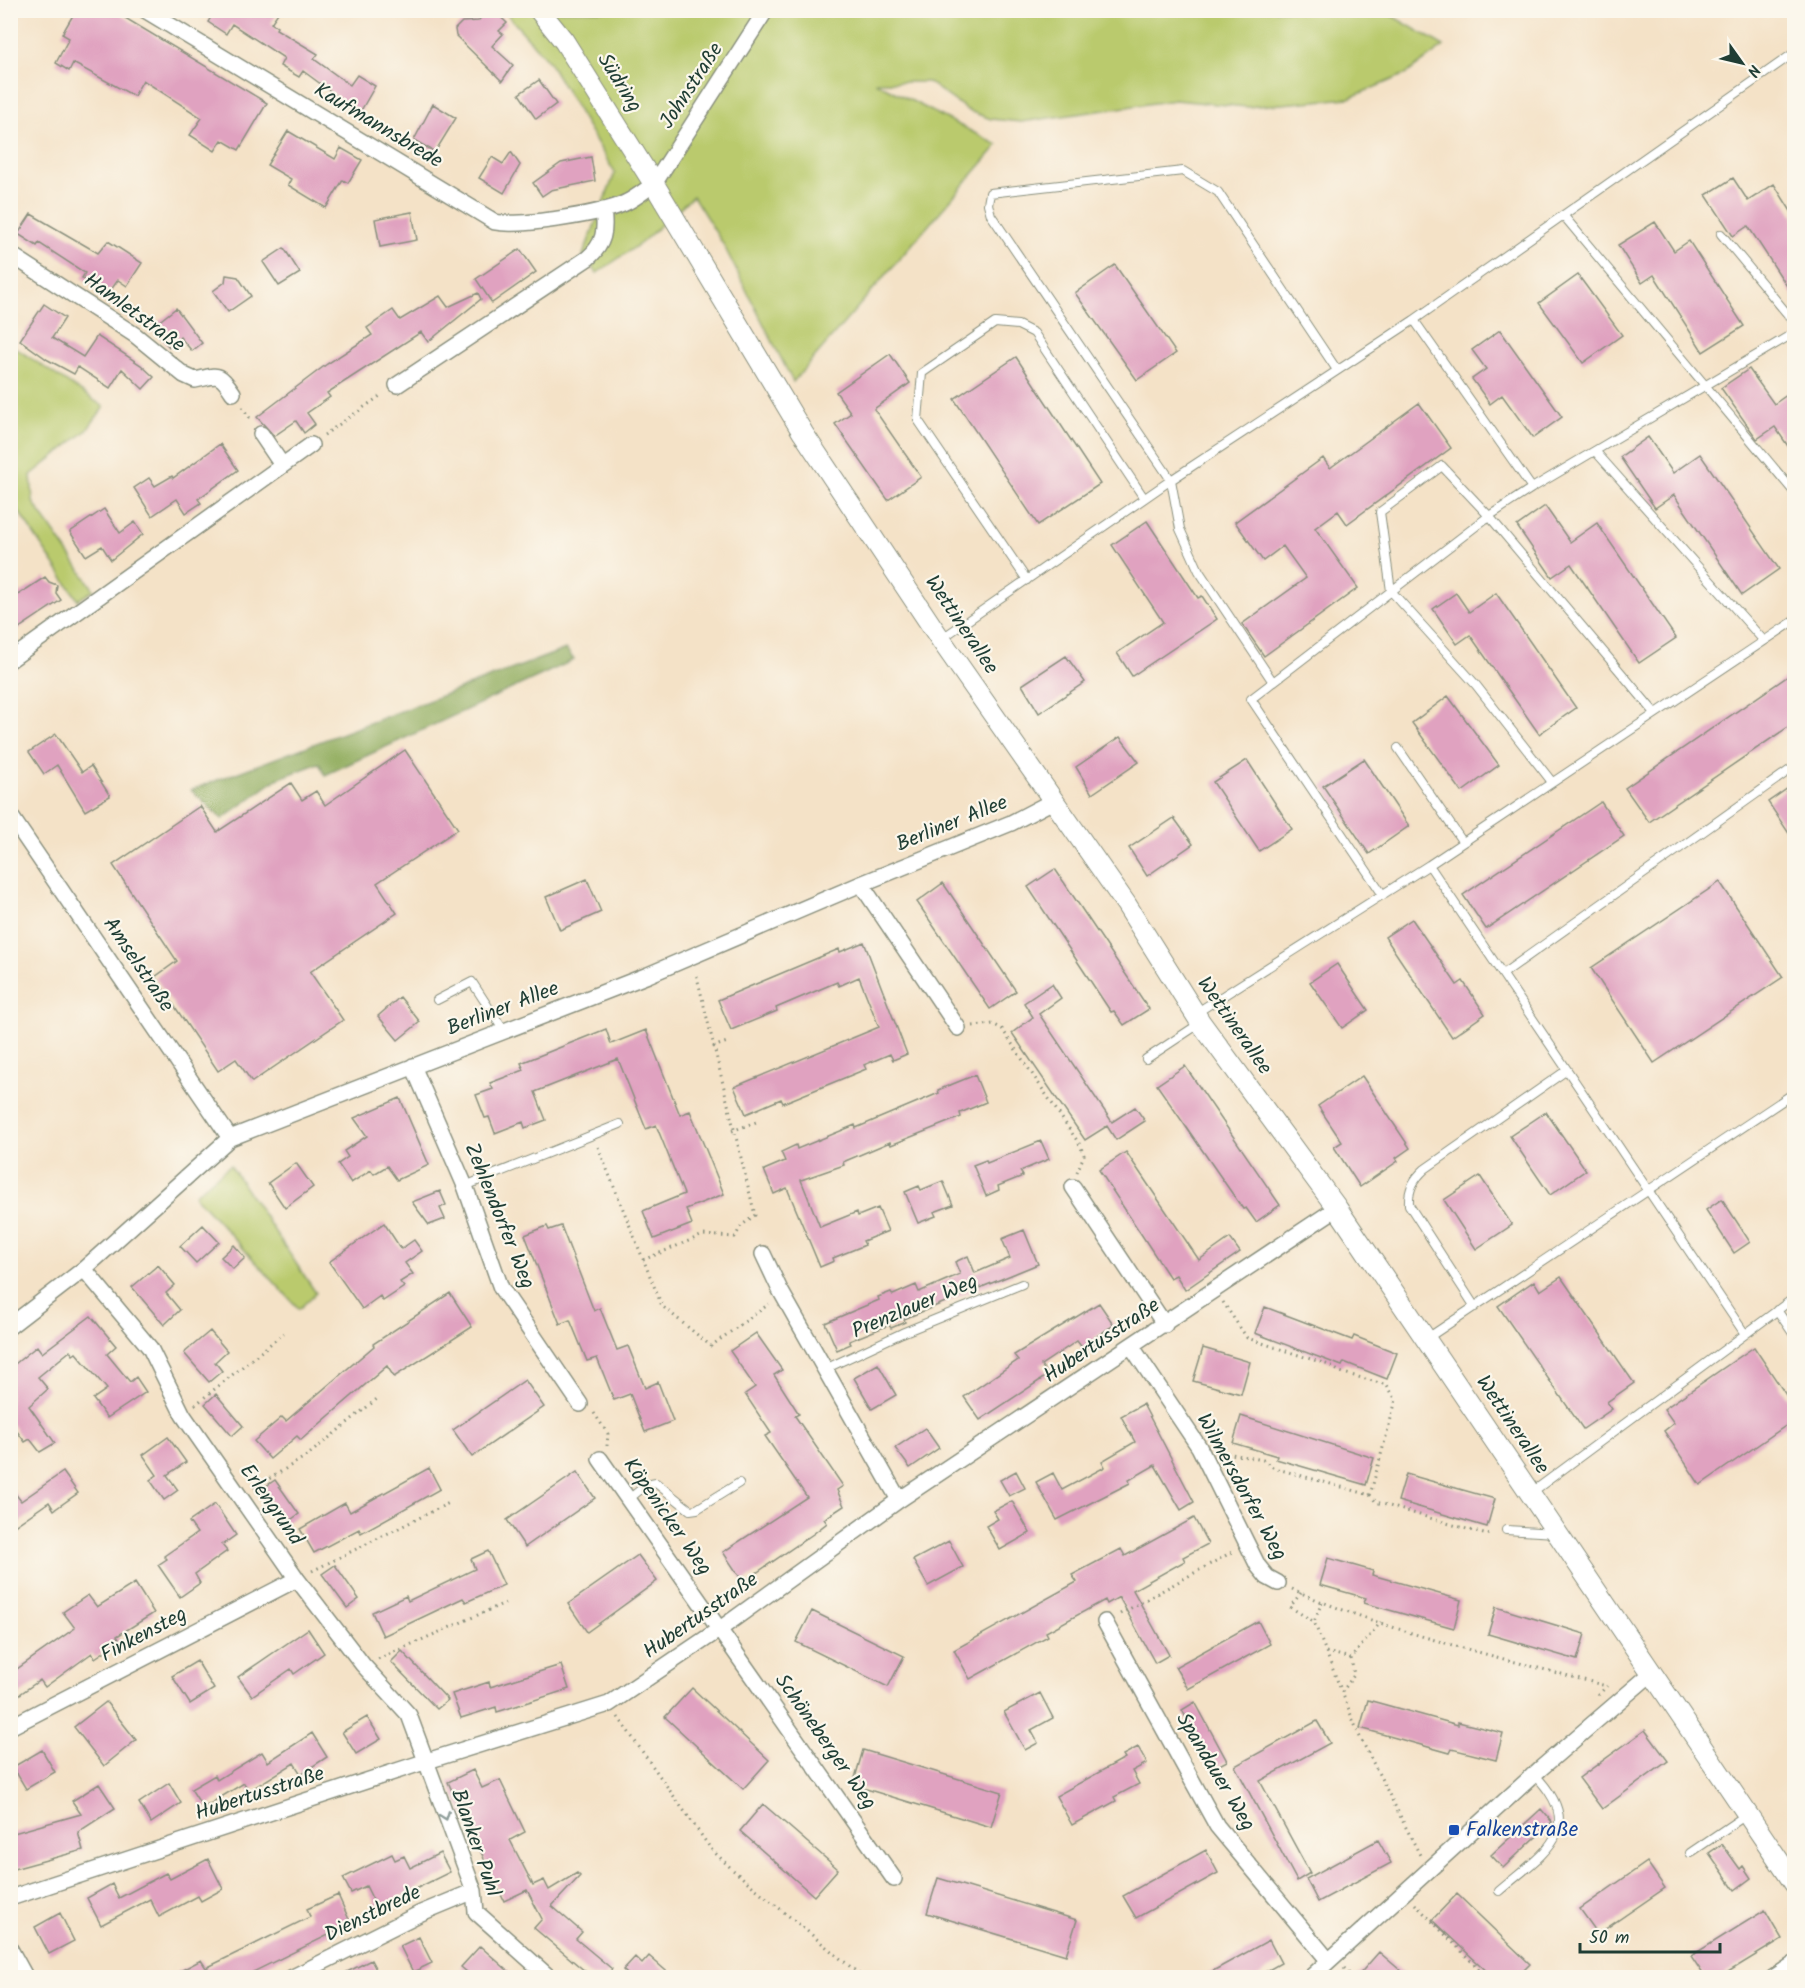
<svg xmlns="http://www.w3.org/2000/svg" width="1805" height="1988" font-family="Kalam,sans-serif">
  <rect width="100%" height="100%" fill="#fbf7ec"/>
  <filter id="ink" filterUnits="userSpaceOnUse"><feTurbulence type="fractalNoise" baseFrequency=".0167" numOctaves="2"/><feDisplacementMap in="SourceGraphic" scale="12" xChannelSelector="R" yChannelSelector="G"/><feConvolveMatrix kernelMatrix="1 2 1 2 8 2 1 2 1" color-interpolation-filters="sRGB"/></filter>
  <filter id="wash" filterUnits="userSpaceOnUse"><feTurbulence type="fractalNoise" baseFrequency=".008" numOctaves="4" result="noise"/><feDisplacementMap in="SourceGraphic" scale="24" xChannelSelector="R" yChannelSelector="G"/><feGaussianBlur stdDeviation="1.35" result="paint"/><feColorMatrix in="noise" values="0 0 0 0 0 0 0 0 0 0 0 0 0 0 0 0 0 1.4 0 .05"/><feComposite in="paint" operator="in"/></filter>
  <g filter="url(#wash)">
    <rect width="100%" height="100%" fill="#f4e2c7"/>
    <path fill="#baca6d" stroke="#6c8450" stroke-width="1.5" d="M1382,10L1444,46L1406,74L1349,98L1247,107L1175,100L1021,122L991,119L969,111L928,82H875L998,145L793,382L723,244L693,196L641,243L597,273L583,255L615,173L549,62L504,11Z
      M11,345L104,407L87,430L31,475L33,502L94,590L78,600L11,500Z
      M230,1165L316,1293L299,1309L194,1195Z"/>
    <path fill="#93ae60" stroke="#59764a" stroke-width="1.5" d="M566,649L574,660L325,775L319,763L277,779L222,819L191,790Z"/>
    <g id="blocks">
      <path fill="#e0a2c0" d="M76,10H112L267,103L239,150L222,140L215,151L190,135L202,118L143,80L134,96L73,63L69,71L56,63L69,38L62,34Z
        M212,10H280L271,23L277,27L276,29L318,54L314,59L350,85L357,75L375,86L359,114L340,102L341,99L303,71L299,77L280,66L284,58L232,24L226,34L208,22L214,12Z
        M488,10H493L507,23L499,31L503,34L492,46L513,65L502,81L456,36L455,29L462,22L478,21Z
        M539,80L556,104L536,119L519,94Z
        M433,104L456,118L435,152L414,140Z
        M288,131L335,159L341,148L362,160L348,183L343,180L326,208L288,185L291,179L267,165Z
        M511,152L520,165L504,193L479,178L492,157L503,164Z
        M591,157L595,181L551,190L542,196L533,183L561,163Z
        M1733,178L1748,201L1774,184L1794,216V297L1748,226L1733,236L1706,195Z
        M412,212L417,240L380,247L375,219Z
        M31,214L98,253L108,241L142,263L127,286L118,280L108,294L82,278L85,273L39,243L37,246L18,234Z
        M1655,222L1674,251L1689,241L1744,326L1703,352L1654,275L1642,283L1618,245Z
        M284,248L300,273L279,286L263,262Z
        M520,249L536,272L492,303L476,279Z
        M1115,265L1176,353L1137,380L1075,293Z
        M226,275L238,277L251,296L228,312L213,291L225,282Z
        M1578,275L1622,335L1583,363L1539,303Z
        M478,293L481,299L428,342L421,332L327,393L330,397L307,413L315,424L304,433L296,421L274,436L257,417L327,364L372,335L367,328L393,310L400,320L440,296L448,307Z
        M44,304L65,318L52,338L83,357L97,336L141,365L154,377L143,389L122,369L110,388L78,367L74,374L48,360L20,340Z
        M176,308L202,343L192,351L180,337L169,347L152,327Z
        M1500,330L1562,417L1533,438L1502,395L1490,404L1472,379L1486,369L1472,350Z
        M890,354L910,383L874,409L921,477L888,500L835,424L851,413L836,392Z
        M1016,357L1100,484L1038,525L954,399Z
        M1749,369L1774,404L1794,390V455L1775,427L1757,439L1721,388Z
        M1419,403L1451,448L1347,524L1338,511L1315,528L1358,588L1264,656L1242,624L1306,578L1283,546L1263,561L1235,522L1323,458L1330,468Z
        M1648,437L1673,473L1700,454L1779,569L1742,595L1674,495L1655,508L1620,457Z
        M220,444L238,470L198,499L201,503L186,513L177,499L152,516L134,488L149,478L155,486L172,476L173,478Z
        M1545,506L1570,542L1597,523L1676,638L1639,663L1571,564L1552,577L1517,526Z
        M104,509L120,533L135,522L143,534L111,560L102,546L86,556L70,532Z
        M1147,521L1198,598L1202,596L1217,619L1132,676L1117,653L1163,622L1112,545Z
        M45,577L49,582L57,585L56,593L61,600L10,634V600Z
        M1456,593L1469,612L1496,593L1576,708L1539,734L1470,635L1457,644L1433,609Z
        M1066,656L1085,682L1039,713L1022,685Z
        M1794,672V723L1649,822L1625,788Z
        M1448,696L1499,765L1462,792L1412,723Z
        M56,734L82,772L91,766L110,796L85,811L57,765L44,774L29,752Z
        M1120,737L1139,762L1092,794L1076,767Z
        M405,750L458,829L377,883L397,913L310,972L343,1020L252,1082L236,1059L218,1071L155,977L177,961L113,865L200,806L217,832L291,783L302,800L316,791L325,805Z
        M1364,759L1409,826L1369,854L1323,786Z
        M1247,760L1292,829L1259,851L1213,782Z
        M1794,784V841L1768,802Z
        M1601,802L1624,836L1486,929L1463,895Z
        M1174,818L1193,844L1147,876L1129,848Z
        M1055,869L1149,1009L1124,1025L1114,1011L1111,1012L1028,887Z
        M587,879L601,912L560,930L546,897Z
        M1720,882L1783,977L1654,1063L1591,968Z
        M943,883L1016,991L990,1009L917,902Z
        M1412,919L1457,985L1463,981L1485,1014L1452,1037L1385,937Z
        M864,942L907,1054L893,1060L890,1054L864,1065L866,1069L783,1103L781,1099L746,1114L734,1087L879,1027L859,977L839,986L837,982L776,1008L777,1011L731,1030L718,1000L839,949L840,952Z
        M1337,964L1368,1010L1342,1028L1310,982Z
        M1052,984L1061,998L1039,1014L1112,1122L1135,1107L1145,1121L1116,1140L1107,1126L1085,1140L1012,1033L1033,1017L1024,1003Z
        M400,997L420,1022L398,1040L378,1016Z
        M606,1029L611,1044L646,1030L680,1115L690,1111L724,1194L686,1209L692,1224L654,1239L643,1211L684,1194L656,1125L646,1129L618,1059L535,1092L546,1120L525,1128L523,1122L495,1133L489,1117L485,1118L476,1095L493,1089L490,1083L524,1070L521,1063Z
        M1185,1066L1280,1205L1256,1222L1246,1208L1243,1209L1157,1085Z
        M975,1075L986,1102L960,1113L961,1117L891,1145L890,1142L843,1162L844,1165L801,1180L820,1227L857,1212L858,1216L878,1208L888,1231L863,1241L865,1245L833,1258L834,1261L820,1267L787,1188L774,1194L764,1170L785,1161L781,1152L796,1145L797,1149L855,1125L856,1128L939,1093L938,1090Z
        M1362,1076L1410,1148L1396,1158L1398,1161L1360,1187L1334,1147L1342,1142L1318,1106Z
        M400,1098L429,1165L397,1180L387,1166L374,1174L371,1170L351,1183L338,1164L348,1157L344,1151L367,1136L354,1118Z
        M1546,1112L1586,1170L1550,1195L1510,1136Z
        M1041,1141L1049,1159L1020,1171L1023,1176L998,1186L999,1190L986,1196L973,1165L986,1160L987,1163Z
        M1126,1152L1199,1260L1230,1238L1240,1252L1185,1290L1176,1275L1170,1278L1099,1170Z
        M296,1163L313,1187L285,1208L268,1183Z
        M1480,1176L1512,1225L1476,1249L1444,1200Z
        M943,1181L953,1205L934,1212L936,1216L918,1223L905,1192L919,1186L921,1190Z
        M440,1191L446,1205L440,1208L445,1219L429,1225L412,1202Z
        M1722,1199L1750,1242L1734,1253L1706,1210Z
        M384,1223L401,1249L414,1240L422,1251L405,1263L413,1274L400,1282L404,1287L383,1301L380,1296L362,1309L329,1262Z
        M203,1225L219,1242L196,1263L180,1246Z
        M547,1226L549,1230L561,1226L594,1311L600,1308L617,1350L628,1346L645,1388L658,1382L673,1421L645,1432L630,1394L614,1400L597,1358L587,1361L570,1320L560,1324L525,1235Z
        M1024,1230L1038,1264L904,1319L905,1322L891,1328L889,1325L849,1341L851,1344L837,1350L825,1323L879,1300L878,1297L891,1292L893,1295L916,1285L919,1292L960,1274L955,1262L968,1256L975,1273L1010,1258L1002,1239Z
        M234,1245L245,1258L233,1269L221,1257Z
        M158,1265L175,1285L166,1293L180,1310L164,1325L132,1287Z
        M1561,1277L1634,1383L1607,1402L1612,1409L1583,1429L1498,1306L1534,1281L1540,1291Z
        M450,1293L472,1327L394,1377L387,1366L301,1440L297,1436L270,1459L254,1441L282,1417L286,1421L374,1346L373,1344Z
        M1099,1303L1114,1325L1094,1338L1096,1342L1084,1350L1077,1341L1041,1365L1048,1375L980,1420L964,1397L1018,1360L1014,1355Z
        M1265,1307L1352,1340L1354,1336L1397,1353L1387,1379L1344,1362L1342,1366L1255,1333Z
        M91,1316L116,1346L107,1354L130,1382L136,1377L146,1392L107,1418L93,1399L107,1389L76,1353L73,1355L70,1351L38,1377L48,1389L29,1406L55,1443L40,1452L30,1439L25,1442L10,1422V1368L37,1346L42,1353Z
        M210,1331L227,1351L215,1362L222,1371L209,1382L184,1353Z
        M756,1333L782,1370L774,1375L799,1414L795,1416L843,1486L837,1490L844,1506L824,1519L827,1523L813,1534L743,1582L723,1552L807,1497L765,1436L771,1433L745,1394L755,1387L730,1351Z
        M1754,1347L1794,1407V1420L1700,1485L1664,1431L1674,1423L1664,1409Z
        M1203,1348L1250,1362L1241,1394L1193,1381Z
        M878,1364L896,1395L872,1409L854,1378Z
        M525,1380L544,1407L472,1457L453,1430Z
        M216,1394L243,1426L232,1436L205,1404Z
        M1143,1404L1194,1502L1181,1510L1155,1465L1129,1480L1130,1483L1057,1520L1036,1482L1053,1473L1062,1490L1105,1467L1102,1461L1135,1442L1121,1416Z
        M1241,1416L1374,1458L1366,1485L1276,1459L1277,1456L1233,1443Z
        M925,1428L939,1448L910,1468L895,1448Z
        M168,1437L186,1462L167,1475L178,1490L164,1500L150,1480L157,1475L143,1455Z
        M429,1468L440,1489L361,1533L359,1529L314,1553L300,1529L345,1503L350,1512Z
        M1016,1471L1025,1488L1009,1496L1000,1480Z
        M63,1472L78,1493L54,1510L49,1502L10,1529V1487L21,1501Z
        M577,1472L595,1498L525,1547L507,1520Z
        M1406,1474L1495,1499L1487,1527L1398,1501Z
        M275,1480L299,1514L286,1523L262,1489Z
        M1012,1501L1030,1533L1000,1550L986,1526L998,1519L993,1511Z
        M215,1504L236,1535L222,1545L227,1551L195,1574L200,1583L180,1597L158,1565L167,1559L164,1556L197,1533L189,1522Z
        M1194,1518L1208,1544L1183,1557L1185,1561L1133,1590L1169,1655L1155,1663L1119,1597L1107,1604L1105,1600L1046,1632L1048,1636L970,1679L954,1650L1077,1582L1072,1575L1121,1549L1125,1556Z
        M949,1541L963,1567L928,1586L913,1560Z
        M488,1551L504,1585L466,1602L463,1598L383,1636L372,1612L406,1596L408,1601L475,1569L471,1559Z
        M638,1555L657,1581L587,1632L568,1604Z
        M1328,1558L1373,1571L1372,1575L1461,1600L1454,1628L1364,1603L1366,1598L1320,1585Z
        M335,1565L359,1599L347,1608L322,1574Z
        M135,1583L154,1613L117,1636L120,1641L95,1658L92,1653L45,1687L40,1680L10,1701V1674L75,1628L63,1612L88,1595L97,1607Z
        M1496,1607L1585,1634L1577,1660L1488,1634Z
        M812,1611L904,1656L888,1687L796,1642Z
        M1258,1621L1270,1644L1188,1689L1175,1667Z
        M308,1629L324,1653L294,1674L291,1669L252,1696L238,1677Z
        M402,1651L448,1700L437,1709L391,1662Z
        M197,1661L214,1689L190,1704L172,1676Z
        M561,1665L569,1689L497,1712L496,1707L461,1718L452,1694L489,1682L490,1687Z
        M692,1688L769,1760L743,1789L665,1717Z
        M1040,1693L1053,1718L1031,1730L1038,1743L1025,1750L1004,1712Z
        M1368,1700L1458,1725V1722L1503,1733L1496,1760L1452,1749L1450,1753L1360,1728Z
        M106,1702L136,1740L104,1766L74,1727Z
        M1195,1702L1227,1761L1214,1768L1182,1710Z
        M367,1717L381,1739L356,1754L342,1732Z
        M1317,1721L1330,1743L1260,1781L1310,1873L1297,1881L1235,1766Z
        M1645,1730L1668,1761L1602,1809L1579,1778Z
        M312,1733L327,1757L301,1774L294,1763L249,1791L244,1783L203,1808L191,1789L215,1775L217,1780L262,1752L268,1762Z
        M1138,1747L1147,1763L1132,1771L1139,1784L1114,1797L1116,1801L1072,1825L1056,1796L1125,1758L1123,1755Z
        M42,1750L55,1772L26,1789L13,1767Z
        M863,1750L1002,1792L991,1827L853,1785Z
        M473,1770L482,1788L500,1780L525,1832L510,1840L533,1885L544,1880L549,1890L577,1873L580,1876L552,1906L582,1932L576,1939L612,1969L605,1977H592L534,1928L542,1919L527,1890L504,1901L448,1782Z
        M169,1783L181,1803L151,1823L139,1803Z
        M99,1784L115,1808L78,1832L83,1850L10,1870V1834L81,1814L72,1801Z
        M763,1804L838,1869L814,1896L740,1831Z
        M1541,1809L1552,1822L1503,1868L1491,1855Z
        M1378,1840L1391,1863L1318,1902L1306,1879Z
        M1722,1844L1740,1869L1743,1866L1751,1878L1735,1890L1709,1853Z
        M1206,1850L1218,1873L1136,1918L1123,1896Z
        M440,1853L450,1872L377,1908L366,1886L351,1893L343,1878L392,1854L395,1860L404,1856L410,1868Z
        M208,1859L223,1889L201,1901L198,1896L159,1917L150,1899L101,1925L87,1898L112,1884L119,1898L166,1873L170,1879Z
        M1647,1862L1665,1888L1598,1934L1580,1909Z
        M938,1878L1077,1920L1066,1955L927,1913Z
        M1457,1894L1530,1964L1517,1977H1493L1432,1920Z
        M338,1895L351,1924L243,1977H169L201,1960L206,1968L310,1917L307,1909Z
        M1765,1910L1782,1939L1720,1977H1705L1691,1956Z
        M60,1913L74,1941L49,1954L35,1927Z
        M419,1937L432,1963L413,1972L400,1946Z
        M1269,1940L1281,1963L1256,1977H1202Z
        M480,1946L515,1977H473L461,1967Z
        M1379,1952L1408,1977H1357Z
        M649,1956L673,1977H630L623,1970L635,1957L642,1964Z
        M371,1960L380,1977H337Z"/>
    </g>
  </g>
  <g filter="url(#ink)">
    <use href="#blocks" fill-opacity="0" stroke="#8a907e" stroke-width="1.5"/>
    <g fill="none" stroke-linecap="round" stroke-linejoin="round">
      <defs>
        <path id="service" d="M1563,215L1794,492
          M1721,234L1794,322
          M1414,320L1794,53
          M1595,451L1764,641
          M1532,488L1794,333
          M1027,580L918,420L922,373L995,323L1018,325L1034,333L1144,498
          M941,639L1171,480L991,215L988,204L990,193L1183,171L1218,192L1337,370
          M1273,682L1199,571L1180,529L1171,480L1414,320L1532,488L1489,516L1251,699L1383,895
          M1398,748L1462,841
          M1552,782L1476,685L1391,591L1380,512L1442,466L1489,516L1655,713
          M1429,865L1745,1334
          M1504,973L1794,767
          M437,1000L472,982L504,1031
          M1196,1013L1429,865L1794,621
          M1146,1059L1199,1024
          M465,1186L620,1124
          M1475,1307L1409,1205C1408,1189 1414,1179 1425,1169L1567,1070
          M1777,1310L1794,1335
          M1426,1339L1794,1093
          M825,1369L902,1333L1022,1284
          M1531,1493L1794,1298
          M629,1499L646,1485L656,1483L690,1510L697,1509L739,1483
          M1506,1530L1556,1533
          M1690,1853L1746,1815
          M1499,1891C1543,1853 1589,1830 1534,1774"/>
        <path id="minor" d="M145,10L495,222C519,227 605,214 627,202C637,197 645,190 654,184L766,10
          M10,254L135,335L184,375L195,380C217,376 218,370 233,393
          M397,385L588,258C604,244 606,231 603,210
          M261,434L282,465
          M10,660L311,445
          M10,815L230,1138
          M861,884L958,1028
          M413,1066L465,1186L501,1288L580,1404
          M1073,1187L1165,1325
          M763,1254L780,1290L899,1500
          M84,1269L150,1348L183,1415L297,1579L363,1665L409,1715L474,1891L476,1912L550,1978
          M10,1326L84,1269L230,1138L648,975L861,884L1011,823L1055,800
          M1132,1347L1199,1447L1258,1566L1267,1577L1278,1583
          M600,1459L894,1879
          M1105,1622L1217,1826L1328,1960
          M10,1727L297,1579
          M10,1898L424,1762L609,1704L720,1629L899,1500L1337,1208
          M10,1949L26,1978
          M291,1978L421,1913L474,1891
          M1310,1978L1540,1769L1653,1672
          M1773,1978L1794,1964"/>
        <path id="tertiary" d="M539,10L564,41L654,184L803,433L941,640L1126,904L1201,1023L1337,1208L1794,1883"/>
      </defs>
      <use href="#service" stroke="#8a907e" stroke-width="10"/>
      <use href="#minor" stroke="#8a907e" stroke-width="18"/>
      <use href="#tertiary" stroke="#8a907e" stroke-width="22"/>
      <path stroke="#8a907e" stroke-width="3" stroke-dasharray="1.5 4.5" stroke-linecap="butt" d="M242,407L252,421
        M324,435L383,394
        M973,1026L993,1024L1002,1029L1080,1145L1084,1155L1077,1172
        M713,1047L730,1041
        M732,1131L756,1122
        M598,1147L662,1306L711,1346L769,1304
        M643,1260L703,1235L735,1237L741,1226L755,1215L696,973
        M1223,1302L1247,1338L1329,1365L1340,1372L1387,1385L1396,1400L1370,1495
        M195,1405L284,1333
        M594,1413L608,1434L607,1446
        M1221,1452L1263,1460L1274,1468L1370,1495L1376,1502L1487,1535L1493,1532
        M254,1488L308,1455L378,1398
        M312,1571L451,1502
        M1292,1589C1392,1634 1501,1657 1606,1686
        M1301,1593L1290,1607L1314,1622
        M1322,1602L1314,1622L1359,1735L1421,1857
        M1120,1614L1232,1552
        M1326,1652L1351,1658L1381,1622
        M378,1659L505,1603
        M1342,1692L1354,1675L1351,1658
        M1598,1695L1607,1686
        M618,1717L711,1849L733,1870L864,1978
        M1415,1904L1488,1978
        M1344,1968L1353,1978"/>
      <use href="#service" stroke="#fff" stroke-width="8"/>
      <use href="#minor" stroke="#fff" stroke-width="15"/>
      <use href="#tertiary" stroke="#fff" stroke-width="20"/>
    </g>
    <defs><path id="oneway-chevron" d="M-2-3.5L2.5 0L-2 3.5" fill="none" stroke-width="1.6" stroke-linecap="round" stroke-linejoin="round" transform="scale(1.5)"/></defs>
    <use stroke="#8f9e9a" href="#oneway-chevron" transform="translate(445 1816) rotate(69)"/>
  </g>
  <rect fill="#1a4fb4" stroke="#fbf7ec" stroke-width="2" x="1448" y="1824" width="12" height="12" rx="3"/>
  <g text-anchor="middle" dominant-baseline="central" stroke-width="4.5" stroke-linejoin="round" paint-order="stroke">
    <g font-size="21" fill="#1f3d34" stroke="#fbf7ec">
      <text transform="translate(619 83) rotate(58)">Südring</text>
      <text transform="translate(692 86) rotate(-57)">Johnstraße</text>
      <text transform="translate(378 126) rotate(31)">Kaufmannsbrede</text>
      <text transform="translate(134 313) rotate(36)">Hamletstraße</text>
      <text transform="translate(961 625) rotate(56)">Wettinerallee</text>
      <text transform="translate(952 824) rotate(-22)">Berliner Allee</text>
      <text transform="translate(138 965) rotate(56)">Amselstraße</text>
      <text transform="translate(503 1009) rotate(-21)">Berliner Allee</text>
      <text transform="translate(1234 1026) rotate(55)">Wettinerallee</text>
      <text transform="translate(499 1216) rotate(68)">Zehlendorfer Weg</text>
      <text transform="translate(915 1307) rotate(-23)">Prenzlauer Weg</text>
      <text transform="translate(1102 1341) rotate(-34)">Hubertusstraße</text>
      <text transform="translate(1512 1425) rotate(56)">Wettinerallee</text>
      <text transform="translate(1241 1487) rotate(61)">Wilmersdorfer Weg</text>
      <text transform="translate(271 1505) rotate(55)">Erlengrund</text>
      <text transform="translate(667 1517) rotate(55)">Köpenicker Weg</text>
      <text transform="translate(701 1616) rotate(-35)">Hubertusstraße</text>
      <text transform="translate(144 1635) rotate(-28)">Finkensteg</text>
      <text transform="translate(825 1742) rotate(55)">Schöneberger Weg</text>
      <text transform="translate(1215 1772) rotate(59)">Spandauer Weg</text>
      <text transform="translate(260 1794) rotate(-18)">Hubertusstraße</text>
      <text transform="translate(475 1843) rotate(71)">Blanker Puhl</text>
      <text transform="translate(373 1914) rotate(-26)">Dienstbrede</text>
    </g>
    <g font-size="21" fill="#164399" stroke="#fbf7ec" text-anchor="start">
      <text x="1466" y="1830">Falkenstraße</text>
    </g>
  </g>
  <rect width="1805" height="1988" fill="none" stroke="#fbf7ec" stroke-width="36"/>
  <g transform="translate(1742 63) rotate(124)" stroke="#fbf7ec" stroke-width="4.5" paint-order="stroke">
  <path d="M0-4.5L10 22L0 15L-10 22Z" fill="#1f3d34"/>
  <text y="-9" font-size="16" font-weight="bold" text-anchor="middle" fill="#1f3d34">N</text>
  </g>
  <path d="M1580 1943v9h140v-9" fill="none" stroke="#1f3d34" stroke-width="3"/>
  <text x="1589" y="1943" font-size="18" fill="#1f3d34" stroke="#fbf7ec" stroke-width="4.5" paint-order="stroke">50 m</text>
</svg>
